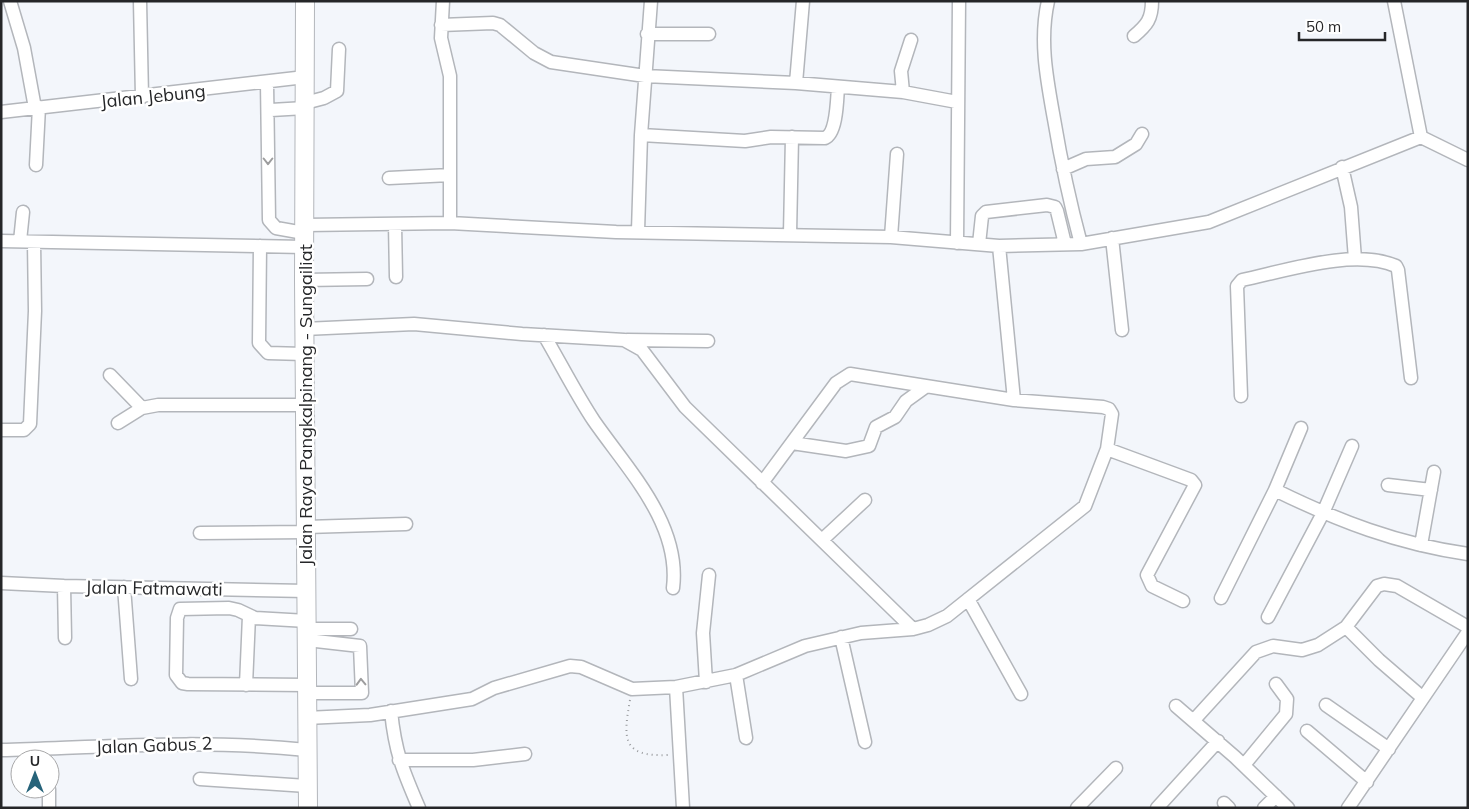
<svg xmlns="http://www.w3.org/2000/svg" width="1469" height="809" font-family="Mulish,sans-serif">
  <rect width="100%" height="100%" fill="#f3f6fb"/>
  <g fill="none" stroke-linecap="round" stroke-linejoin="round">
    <defs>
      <path id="minor" d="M10,1L24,48L35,108
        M140,1L142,97
        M443,1L441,38L450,76V223
        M1048,1C1039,41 1047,80 1054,119C1061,161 1070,203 1081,244
        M1394,1L1421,137
        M441,25L493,23L500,25L534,53L551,62L645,76L796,83L903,92L957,102
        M647,34H709
        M1134,36C1147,25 1152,19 1152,1
        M267,83L269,220L276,228L304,233
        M796,83L803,1
        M903,92L901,71L911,40
        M305,103L324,98L337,91L339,49
        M1,112L305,77
        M268,113L271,110L305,108
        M641,135L745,141L771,137L825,138C837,133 837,99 838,87
        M36,165L39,107
        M1342,167L1351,207L1355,259
        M1063,169L1086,159L1115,157L1136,144L1142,134
        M389,178L450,175
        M395,224L396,277
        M305,225L450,223L616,232L891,237L999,246L1081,244L1209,222L1421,137L1468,160
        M638,231L641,135L651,1
        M790,234L792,137
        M891,237L897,154
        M1112,238L1122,330
        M1,241L304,247
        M20,241L23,212
        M957,243L959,1
        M979,244L982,216L986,212L1047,205L1055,207L1057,211L1065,244
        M260,246L259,343L268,353L304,354
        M999,246L1014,400
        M304,280L367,279
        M304,329L414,324L522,334L624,340L642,350L685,407L913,629
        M544,335C561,364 576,394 594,421C628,470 681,524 673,588
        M627,340L708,341
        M110,375L142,408
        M1241,396L1237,286L1242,280C1285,271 1354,248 1396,266L1398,270L1411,378
        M118,423L142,408L158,405H305
        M1301,428L1275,490C1338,521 1398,544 1468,554
        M1,430H24L30,424L35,311L34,242
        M792,443L846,451L869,446L876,427L895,417L906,401L924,388
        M1107,449L1191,480L1195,485L1147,575L1152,586L1183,601
        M1388,485L1431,490
        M306,527L406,524
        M200,533L306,532
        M822,540L865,500
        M1421,545L1434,472
        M1,583L64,586L307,591
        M64,586L65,638
        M124,587L131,679
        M1221,598L1275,490
        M968,599L1021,694
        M1268,617L1323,513L1352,446
        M1346,627L1379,660L1423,698
        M307,629H351
        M841,637L865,742
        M736,675L746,738
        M706,682L703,633L709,575
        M246,685L249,616
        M307,685L188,684L182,683L176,675L177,618L180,609L229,608L238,610L255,618L307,621
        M676,687L683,808
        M307,693H362L360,646L307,640
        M1326,705L1389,749
        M1176,706L1235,757L1288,808
        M391,711C395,752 403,771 419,808
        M306,718L370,715L472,699L494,688L570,666L581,667L632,689L676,687L736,675L805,646L861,633L913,629L928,625L947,616L1085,506L1107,449L1112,414L1109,409L1103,407L1014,400L850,374L836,383L762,483
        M1194,720L1256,652L1273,646L1302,650L1318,645L1346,627L1377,586L1384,584L1397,586L1468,627
        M1307,731L1367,782
        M1,750C104,747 204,739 307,750
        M399,760H473L525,754
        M1244,765L1286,714L1287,699L1276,684
        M200,779L307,786
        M49,789V808
        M1224,803L1229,808
        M1077,808L1116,768
        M1157,808L1218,741
        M1264,808L1276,796
        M1348,808L1468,632"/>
      <path id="highway" d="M305,1L304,280L308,808"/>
    </defs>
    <use href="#minor" stroke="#b3b6bb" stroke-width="15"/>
    <use href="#highway" stroke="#b3b6bb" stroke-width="20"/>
    <path stroke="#999b9e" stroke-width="2" stroke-dasharray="1 4" stroke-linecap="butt" d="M630,700C623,739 622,757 668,755"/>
    <use href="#minor" stroke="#fff" stroke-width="12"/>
    <use href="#highway" stroke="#fff" stroke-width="18"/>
  </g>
  <defs><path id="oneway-chevron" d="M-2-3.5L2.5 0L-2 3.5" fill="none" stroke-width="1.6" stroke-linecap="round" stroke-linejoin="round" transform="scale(1.25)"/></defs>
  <g stroke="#9d9d9e">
    <use href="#oneway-chevron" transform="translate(268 161) rotate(90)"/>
    <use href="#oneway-chevron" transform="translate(361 682) rotate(-92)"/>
  </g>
  <g text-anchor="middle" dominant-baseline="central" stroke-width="5" stroke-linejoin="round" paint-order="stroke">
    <g font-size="18" fill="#252628" stroke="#fff">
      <text transform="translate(153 96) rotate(-6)">Jalan Jebung</text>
      <text transform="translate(305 405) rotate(-90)">Jalan Raya Pangkalpinang - Sungailiat</text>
      <text transform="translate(154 588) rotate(1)">Jalan Fatmawati</text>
      <text transform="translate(154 745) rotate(-2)">Jalan Gabus 2</text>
    </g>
  </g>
  <rect width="1469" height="809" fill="none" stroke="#252628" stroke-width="5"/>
  <g transform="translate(35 774)"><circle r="24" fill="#ffffff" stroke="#a8a8a9"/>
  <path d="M0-4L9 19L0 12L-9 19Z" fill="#26637a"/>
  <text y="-8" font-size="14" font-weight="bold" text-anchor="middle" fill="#252628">U</text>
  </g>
  <path d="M1299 32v8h86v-8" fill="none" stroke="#252628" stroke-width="2.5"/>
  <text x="1306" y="32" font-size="15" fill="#252628" stroke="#ffffff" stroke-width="4" paint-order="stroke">50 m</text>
</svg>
